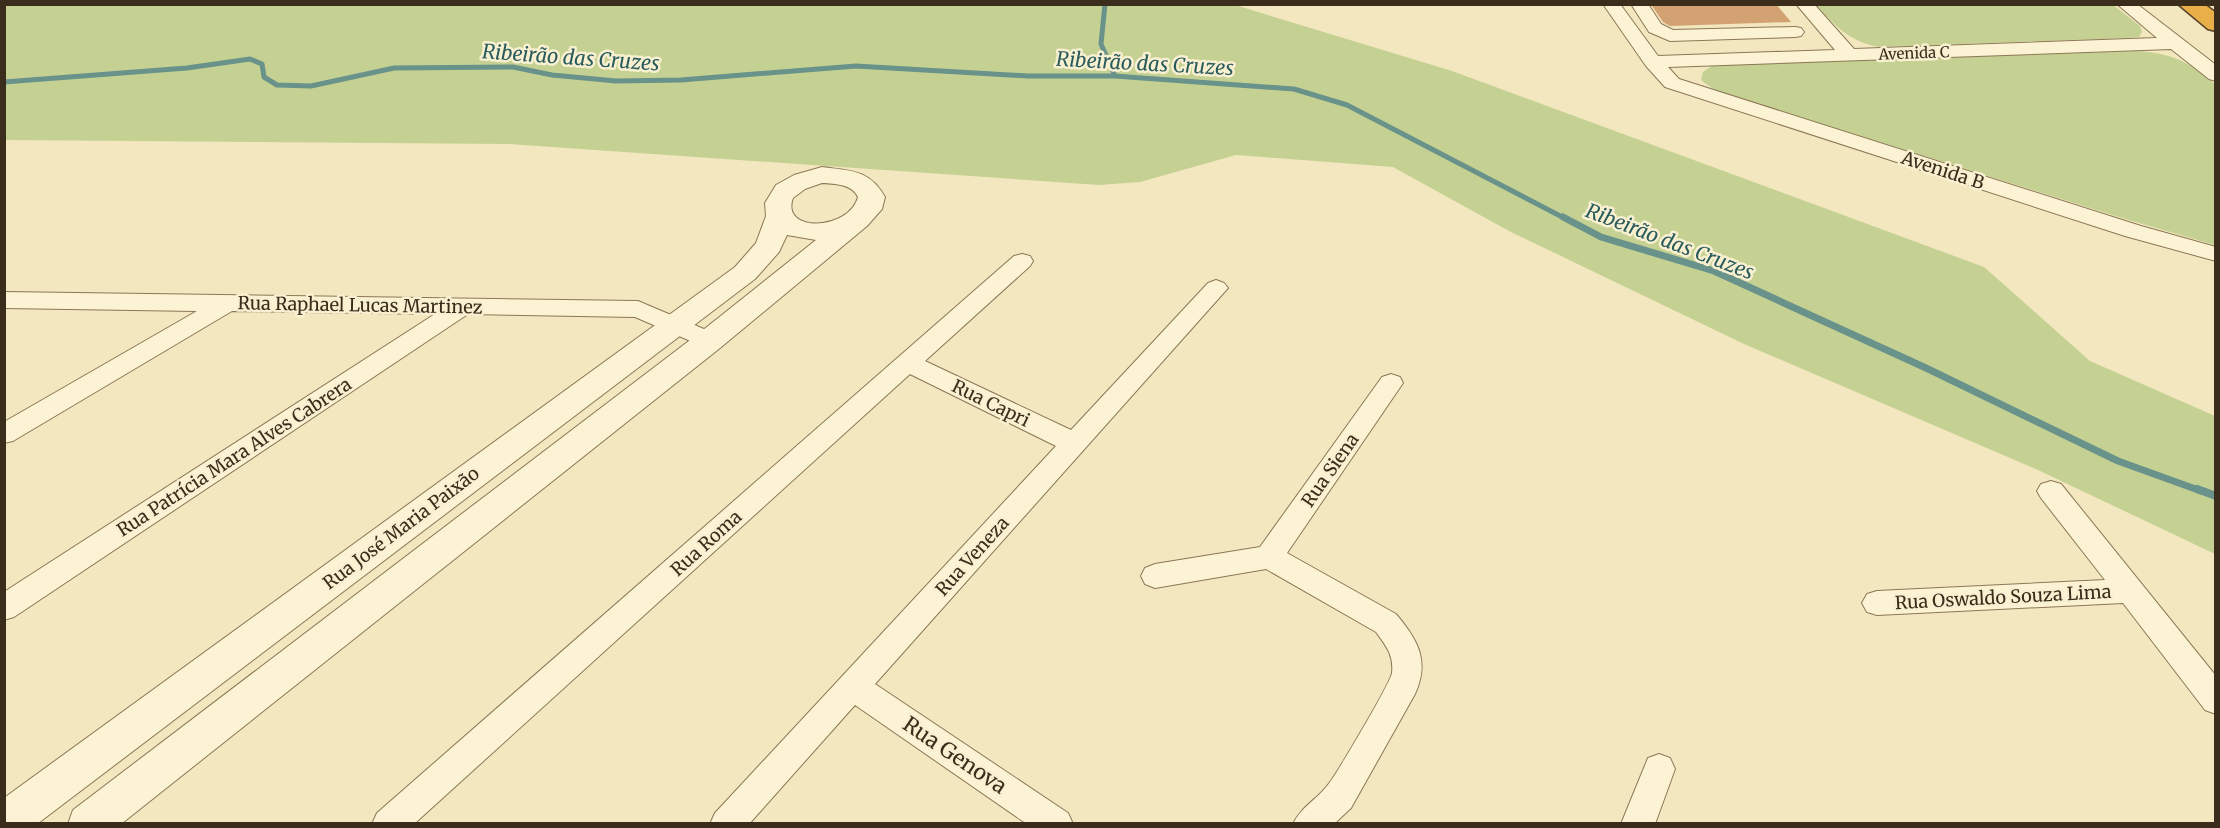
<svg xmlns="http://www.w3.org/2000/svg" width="2220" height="828" font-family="Merriweather,serif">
  <rect width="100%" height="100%" fill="#f2e7bf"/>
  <path fill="#c5d192" d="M4,5H1235L1452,71L1984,267L2090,361L2215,416V554L2038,470L1744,344L1509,231L1393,167L1236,155L1140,182L1099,185L509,144L5,140Z
    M1816,5H2113L2140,26L2142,32L2139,37L2126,38L1878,47C1847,40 1837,27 1816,5Z
    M2136,51C2175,54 2185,60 2215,84V245L2122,218L1716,91L1701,80L1703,72L1713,65Z"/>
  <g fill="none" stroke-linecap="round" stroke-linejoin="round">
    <path stroke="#69928b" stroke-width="5" d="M1105,4L1101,44L1115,76
      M4,82L187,68L250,59L262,64L264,77L277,85L311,86L394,68L513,67L552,75L616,81L681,80L856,66L1028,76H1115L1294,89L1347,105L1566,219"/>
    <path stroke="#69928b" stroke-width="7" d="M1563,217L1601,237L1714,271L1926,368L2118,461L2201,491"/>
    <path stroke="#69928b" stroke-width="8" d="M2197,489L2216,496"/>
  </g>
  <path fill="#d3a272" d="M1776,4L1791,22L1670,26L1663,22L1652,6Z"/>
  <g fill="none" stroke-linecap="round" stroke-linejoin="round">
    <defs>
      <path id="minor" d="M1603,4H1620L1658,56L1835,50L1796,4H1814L1854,49L2157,38L2117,4H2137L2216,65V81L2209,79L2171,49L1668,67L1679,79L2141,226L2216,247V261L2125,236L1665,87L1646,66Z
        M1631,4H1648L1661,24L1673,30L1795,27L1801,28L1804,32L1801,36L1795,37L1670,41L1649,32Z
        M1022,254L1030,256L1033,261L1030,266L925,361L1071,430L1208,283L1216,280L1224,283L1228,288L875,684L1068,813L1073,824H1027L855,705L749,824H710L715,813L1056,446L910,374L414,824H372L377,813L1014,256Z
        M4,292L638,301L718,335L721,341L718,347L709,349L635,317L468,314L14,617L4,620V592L435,314L232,311L13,441L4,443V422L197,311L4,308Z
        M1391,374L1400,377L1403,383L1287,553L1396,614C1418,640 1430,661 1415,694L1351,808L1334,824H1293C1301,807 1316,800 1327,786C1336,776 1391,682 1392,673C1394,655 1386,646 1376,632L1266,569L1155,588L1145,584L1141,576L1145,568L1155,564L1260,547L1382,377Z
        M2051,481L2061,484L2216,676V714L2205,710L2123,603L1877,615L1867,612L1862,603L1867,594L1877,591L2105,580L2041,498L2037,491L2041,484Z
        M1659,754L1670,758L1675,769L1655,824H1621L1648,758Z"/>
      <path id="tertiary" d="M822,167C851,171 869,169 885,197L882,209L867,226L720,348L121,824H68L73,810L698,334L816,240L787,235L779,252L755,279L37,824H4V798L735,267L756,243L766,216L765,203L776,185L794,175ZM822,183C836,184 852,184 858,197C849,231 780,233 793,198L805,189Z"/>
      <path id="motorway" d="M2178,4H2204L2216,13V31L2208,29Z"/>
    </defs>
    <use href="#minor" stroke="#8c7756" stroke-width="2"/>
    <use href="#tertiary" stroke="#8c7756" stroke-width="2"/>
    <use href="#motorway" stroke="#5a442b" stroke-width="3"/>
    <use href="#minor" fill="#fcf3d4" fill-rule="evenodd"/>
    <use href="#tertiary" fill="#fcf3d4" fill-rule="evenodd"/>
    <use href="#motorway" fill="#e9af48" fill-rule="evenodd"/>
  </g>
  <g text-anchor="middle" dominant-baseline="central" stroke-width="5" stroke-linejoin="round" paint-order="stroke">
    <g font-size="15" fill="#3b2d1c" stroke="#f8f0d0">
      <text transform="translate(1914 53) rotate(-2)">Avenida C</text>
    </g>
    <g font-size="18" fill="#3b2d1c" stroke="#f8f0d0">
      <text transform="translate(1943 170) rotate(18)">Avenida B</text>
      <text transform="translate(360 305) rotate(1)">Rua Raphael Lucas Martinez</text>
      <text transform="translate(991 403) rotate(26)">Rua Capri</text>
      <text transform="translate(234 457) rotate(-33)">Rua Patrícia Mara Alves Cabrera</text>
      <text transform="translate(1330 470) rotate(-55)">Rua Siena</text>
      <text transform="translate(401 528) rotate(-37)">Rua José Maria Paixão</text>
      <text transform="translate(706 543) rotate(-42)">Rua Roma</text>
      <text transform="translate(972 556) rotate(-48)">Rua Veneza</text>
      <text transform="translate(2003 597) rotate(-3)">Rua Oswaldo Souza Lima</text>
    </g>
    <g font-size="20" font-style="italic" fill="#2a5b5c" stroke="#f8f0d0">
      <text transform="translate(571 57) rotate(4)">Ribeirão das Cruzes</text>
      <text transform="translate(1145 63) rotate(3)">Ribeirão das Cruzes</text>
      <text transform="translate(1670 241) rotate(21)">Ribeirão das Cruzes</text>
    </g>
    <g font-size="21" fill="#3b2d1c" stroke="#f8f0d0">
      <text transform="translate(955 755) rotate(34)">Rua Genova</text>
    </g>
  </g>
  <rect width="2220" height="828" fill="none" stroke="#3b2d1c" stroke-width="12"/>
</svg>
